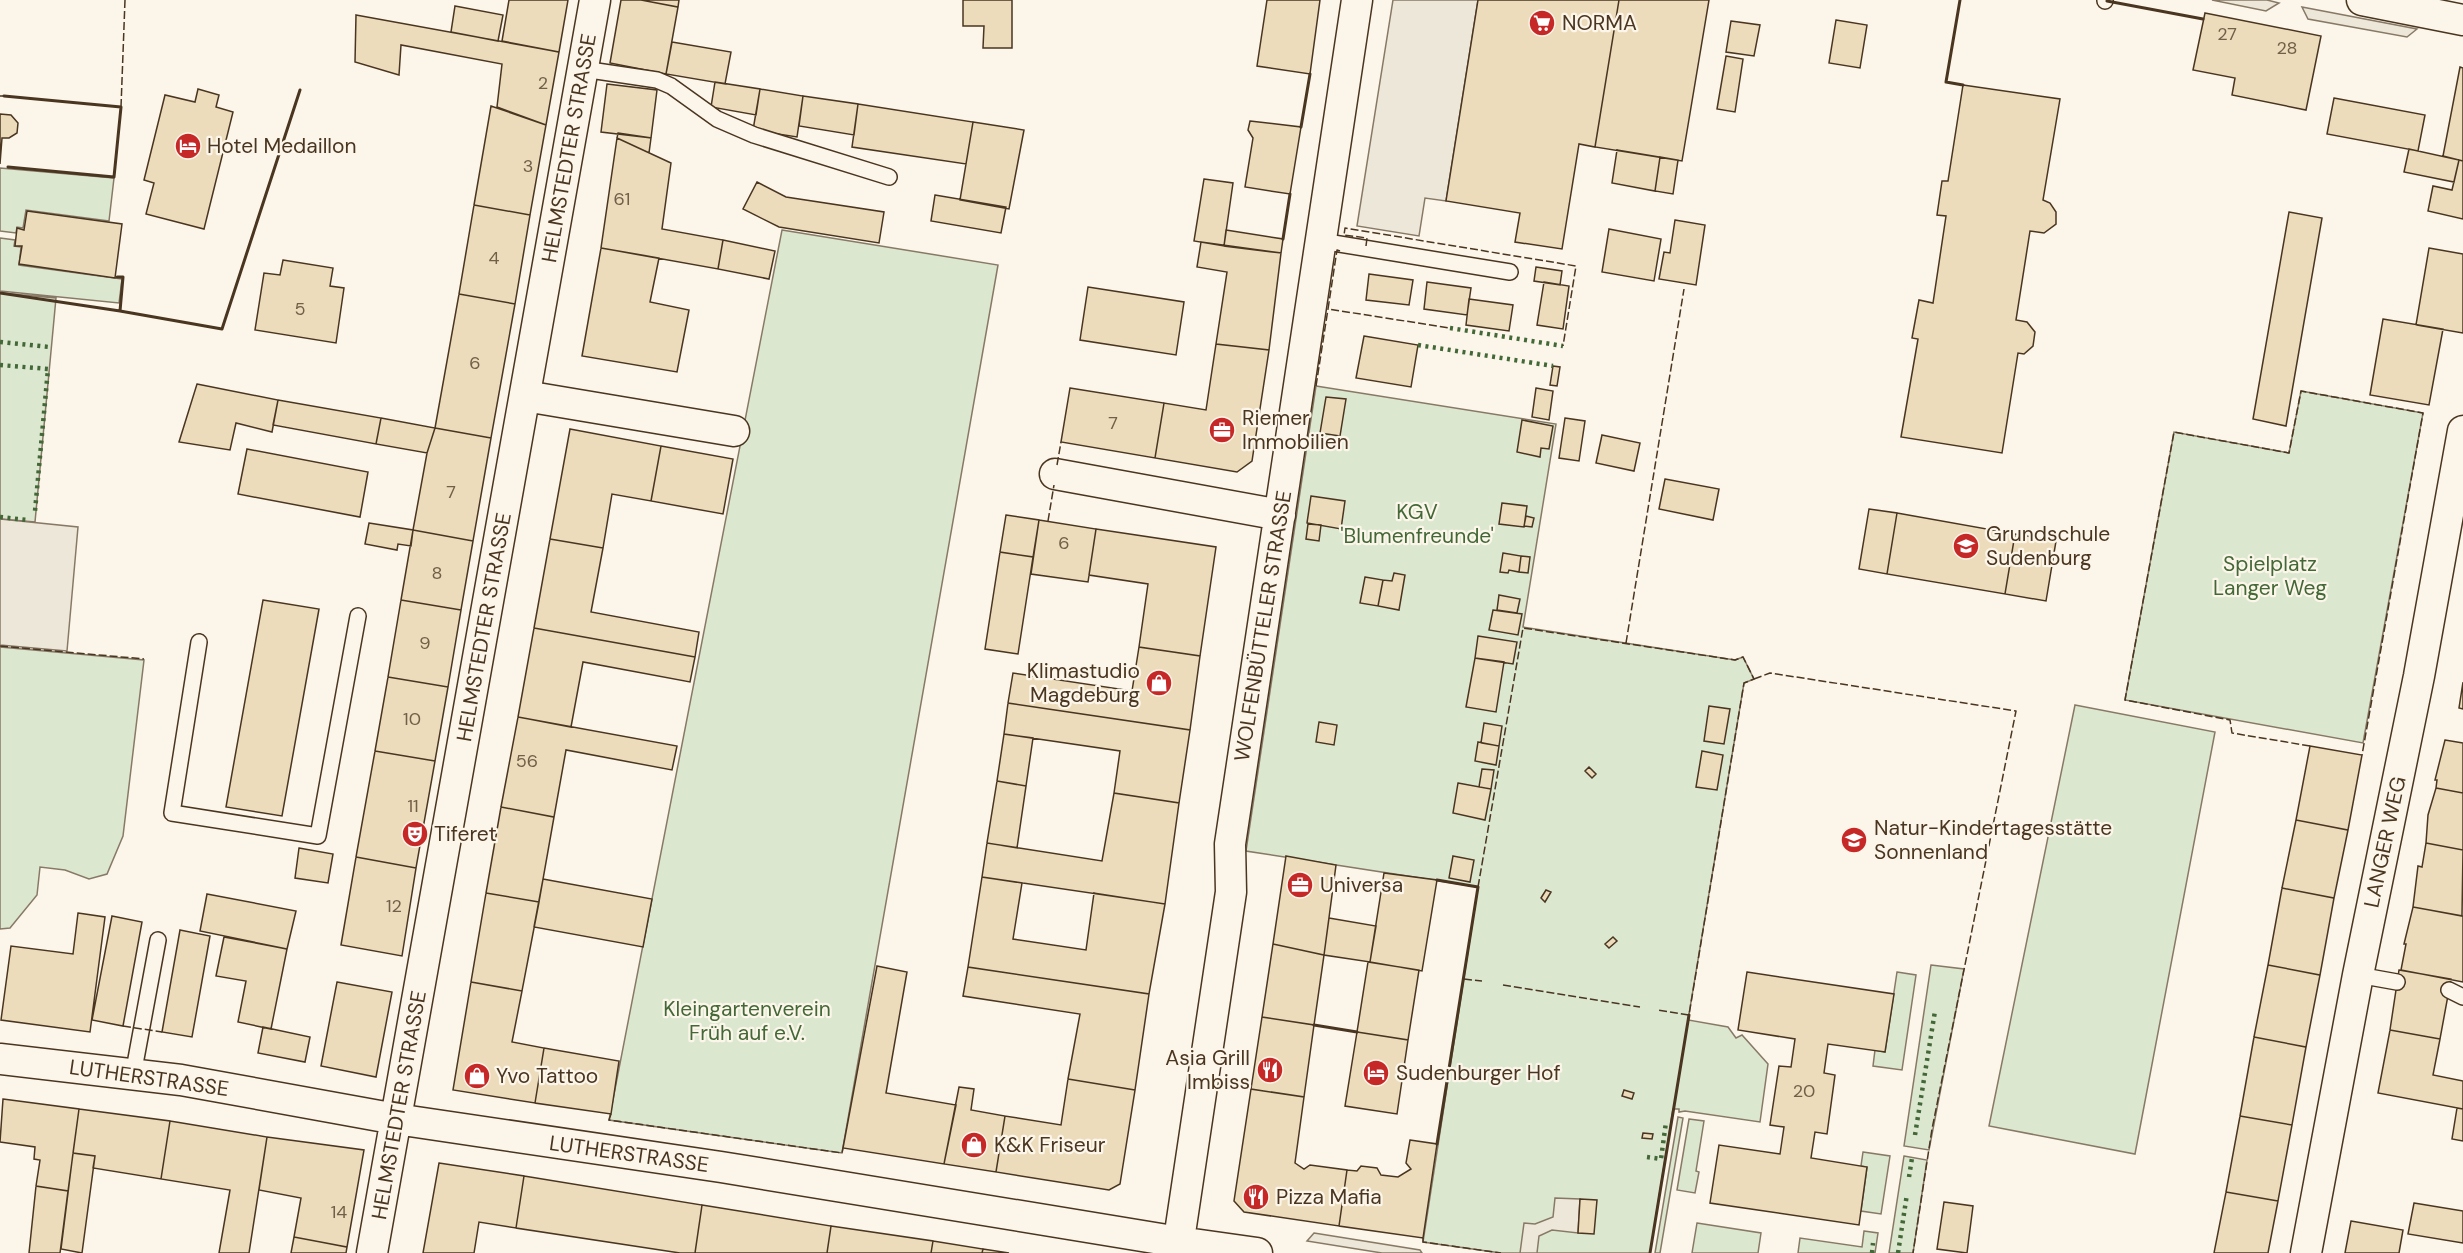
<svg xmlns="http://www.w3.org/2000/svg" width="2463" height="1253" font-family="'DM Sans',sans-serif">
  <rect width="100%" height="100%" fill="#fbf6e9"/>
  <path fill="#dce7d0" stroke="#887966" stroke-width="1.5" d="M0,168L114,178L109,221L26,210L23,228L17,227L16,233L0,231Z
    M782,230L998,265L842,1153L609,1120Z
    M0,238L15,240L14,246L21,247L19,265L122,279L119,303L0,291Z
    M0,293L56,298L35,522L0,519Z
    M1316,386L1556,424L1523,627L1735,660L1743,657L1754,679L1744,683L1688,1020L1728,1027L1736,1038L1742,1035L1768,1064L1760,1122L1685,1111L1679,1112V1109H1673L1650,1253H1501L1423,1242L1478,887L1246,851Z
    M2301,391L2423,413L2363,743L2125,700L2174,432L2289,453Z
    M0,647L144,660L123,836L107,874L89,879L65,870L40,867L37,895L10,928L0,929Z
    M2075,705L2215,732L2135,1154L1989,1126Z
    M1931,965L1964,969L1929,1150L1904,1146Z
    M1897,972L1916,975L1902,1070L1873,1066L1875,1050L1885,1052Z
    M1678,1117L1683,1118L1660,1253H1655Z
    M1689,1119L1704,1121L1696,1171L1699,1172L1695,1193L1677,1190Z
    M1863,1152L1890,1156L1881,1214L1861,1211L1867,1167L1861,1166Z
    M1904,1156L1927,1160L1913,1253H1889Z
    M1697,1223L1761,1233L1758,1253H1692Z
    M1864,1231L1878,1233L1875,1253H1798L1800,1238L1862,1247Z"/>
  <path fill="#ede7d9" stroke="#887966" stroke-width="1.5" d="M1393,0H1478L1446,201L1425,198L1419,236L1357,226Z
    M2212,0H2267L2279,3L2266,11Z
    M2302,7L2417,29L2407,37L2308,19Z
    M0,519L78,527L67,651L0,645Z
    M1555,1198L1580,1199L1578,1233L1552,1230L1539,1236L1537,1253H1520L1524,1223L1535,1224L1553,1217Z
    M1314,1233L1420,1250L1422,1253H1382L1307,1241Z"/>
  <path fill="#ecdcbc" stroke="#4a3520" stroke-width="1.5" d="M509,0H568L559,52L502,41Z
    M621,0H641L678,7L666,74L610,63Z
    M641,0H679L678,7Z
    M963,0H1012V48H983L984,26H963Z
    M1267,0H1320L1310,74L1257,66Z
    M1478,0H1619L1595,147L1579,144L1562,249L1515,242L1520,213L1446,201Z
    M1619,0H1709L1682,161L1595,147Z
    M455,6L503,15L498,41L451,32Z
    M2205,13L2321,36L2306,110L2232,95L2235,78L2193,70Z
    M356,15L559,52L546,125L497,107L502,64L401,45L399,75L355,62Z
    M1836,20L1867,25L1860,68L1829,63Z
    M1731,21L1760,25L1754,56L1726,52Z
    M672,42L731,52L725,84L666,74Z
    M1726,56L1743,59L1735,112L1717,109Z
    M2460,67L2463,68V161L2443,156Z
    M715,82L760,89L756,115L711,107Z
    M607,84L657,90L651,138L601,132Z
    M1963,85L2060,99L2043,200L2050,203L2056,212V224L2044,233L2030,231L2016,320L2027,322L2035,332L2033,346L2024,354L2018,353L2002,453L1901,437L1918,339L1912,338L1919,300L1933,303L1946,216L1937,215L1942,181H1948Z
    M198,89L219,95L216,107L233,112L204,229L146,214L154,183L144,180L165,95L195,102Z
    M760,89L803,96L797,137L753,130Z
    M803,96L858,104L854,135L799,126Z
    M2334,98L2425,115L2418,151L2327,134Z
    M858,104L973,122L966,164L852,147Z
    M491,106L546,125L530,215L474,205Z
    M0,114L11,115L18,123L17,133L9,138H2L0,164Z
    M1250,121L1301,127L1290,194L1245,187L1253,138L1248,130Z
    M973,122L1024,130L1009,209L960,200Z
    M618,133L651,138L649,153L617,138Z
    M617,138L671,163L662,229L723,240L718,269L601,248Z
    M2409,149L2459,160L2454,182L2404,172Z
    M1617,150L1660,157L1655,191L1612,183Z
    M1660,157L1678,160L1673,194L1655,191Z
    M2459,160L2463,161V219L2428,211L2433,186L2452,190Z
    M1204,179L1233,183L1224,246L1194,241Z
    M757,182L786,197L884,212L879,243L779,227L743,209Z
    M935,195L1006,207L1001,233L931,221Z
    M474,205L530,215L515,304L459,294Z
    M27,211L122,224L115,278L19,264L22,246H15L17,228L24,230Z
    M2289,212L2322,218L2286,426L2253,419Z
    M1675,220L1705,225L1696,285L1659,279L1664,252L1670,253Z
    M1609,229L1661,239L1654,281L1602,272Z
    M1226,230L1283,239L1281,253L1224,246Z
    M723,240L775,251L769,279L718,269Z
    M1201,242L1281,253L1269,350L1216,344L1227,272L1197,267Z
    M601,248L659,258L650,302L689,310L677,372L582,356Z
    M2429,248L2463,254V333L2416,325Z
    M283,260L333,268L330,286L344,288L336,343L255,330L264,273L280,275Z
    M1536,267L1562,271L1560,285L1534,281Z
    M1369,274L1413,280L1409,305L1366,300Z
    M1427,282L1471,288L1467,315L1424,309Z
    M1544,282L1569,286L1563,329L1537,325Z
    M1088,287L1184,302L1176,355L1080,340Z
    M459,294L515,304L491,438L435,428Z
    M1469,299L1513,305L1509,331L1466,325Z
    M2383,319L2443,329L2429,405L2370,395Z
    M1364,336L1418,345L1411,387L1356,378Z
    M1216,344L1269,350L1252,461L1237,472L1155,458L1164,403L1206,410Z
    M1553,366L1560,367L1557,386L1550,385Z
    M197,384L278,400L272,432L236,423L230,450L179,442Z
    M1070,388L1164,403L1155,458L1061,442Z
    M1536,388L1553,391L1549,420L1532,417Z
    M1326,397L1346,399L1340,436L1320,433Z
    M278,400L381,418L376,444L273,425Z
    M381,418L435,428L427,453L376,444Z
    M1565,418L1585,421L1579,461L1559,458Z
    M1522,420L1553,426L1549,449L1541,448L1540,457L1517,452Z
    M435,428L491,438L473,541L413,530L427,453Z
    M570,429L661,446L651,501L612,494L603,548L550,539Z
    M1602,435L1640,443L1634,471L1596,463Z
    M661,446L733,459L723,514L651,501Z
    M247,449L368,472L360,517L238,494Z
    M1665,479L1719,489L1713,520L1659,509Z
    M1311,496L1345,501L1341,529L1307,523Z
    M1502,503L1527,506L1524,527L1499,524Z
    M1869,509L1897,513L1887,574L1859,569Z
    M1897,513L2015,534L2005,594L1887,574Z
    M1006,515L1039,520L1033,557L1000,552Z
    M1526,516L1534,518L1532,527L1524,526Z
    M1039,520L1096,529L1088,582L1031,574Z
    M369,523L413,530L411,546L398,544L397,550L365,544Z
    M1308,524L1321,525L1319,541L1306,539Z
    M1096,529L1216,547L1200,656L1139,647L1148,584L1089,575Z
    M413,530L473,541L461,610L401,600Z
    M2015,534L2056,541L2046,601L2005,594Z
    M550,539L603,548L591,612L699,632L695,657L534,628Z
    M1000,552L1033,557L1018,654L985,649Z
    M1503,553L1521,556L1519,572L1509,570L1508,573L1500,572Z
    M1521,556L1530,557L1528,573L1519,572Z
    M1394,573L1405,575L1399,610L1378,606L1383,580L1392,581Z
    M1365,577L1383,580L1378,606L1360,603Z
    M1499,595L1520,599L1517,613L1497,610Z
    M263,600L319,609L282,816L226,807Z
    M401,600L461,610L448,687L388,677Z
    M1493,610L1522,614L1518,635L1489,630Z
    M534,628L695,657L690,682L583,662L571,727L518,717Z
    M1478,636L1517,642L1513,664L1475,658Z
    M1139,647L1200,656L1190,730L1008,703L1013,673L1132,691Z
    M1475,658L1504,662L1496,712L1466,707Z
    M388,677L448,687L435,761L375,751Z
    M2463,682V709L2459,708Z
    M1008,703L1190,730L1179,803L1114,793L1120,751L1004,734Z
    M1709,706L1730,709L1724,744L1704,741Z
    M518,717L677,746L672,770L566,750L554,817L501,807Z
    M1319,722L1337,725L1334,745L1316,742Z
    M1484,723L1502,726L1499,746L1481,743Z
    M1004,734L1033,738L1026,786L997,781Z
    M2445,740L2463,743V793L2436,788L2437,780H2435Z
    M1478,742L1499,746L1496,765L1475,761Z
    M2310,746L2362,755L2348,830L2296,820Z
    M375,751L435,761L416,868L356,857Z
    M1702,751L1723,755L1717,790L1696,787Z
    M1589,767L1596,774L1592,778L1585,771Z
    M1482,769L1494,770L1491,789L1479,787Z
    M997,781L1026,786L1017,848L987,843Z
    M1458,783L1491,789L1485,820L1453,813Z
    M2436,788L2463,793V850L2426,843L2428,815Z
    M1114,793L1179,803L1165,904L982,877L987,843L1102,861Z
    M501,807L554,817L539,902L486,893Z
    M2296,820L2348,830L2334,898L2282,888Z
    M2426,843L2463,850L2462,916L2413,907L2418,866L2422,867Z
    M299,848L333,854L328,883L295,878Z
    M1286,856L1336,865L1324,955L1273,944Z
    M1453,856L1474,860L1470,882L1449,878Z
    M356,857L416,868L402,956L341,945Z
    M1384,873L1437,880L1422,971L1370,962Z
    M982,877L1022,883L1013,939L1086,950L1094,893L1165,904L1149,994L968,967Z
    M543,879L652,899L643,947L534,927Z
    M2282,888L2334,898L2320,975L2268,965Z
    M1546,890L1551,892L1545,902L1541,898Z
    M486,893L539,902L522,991L471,982Z
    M207,894L296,911L287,949L200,931Z
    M2413,907L2463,916V982L2401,970L2406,944H2404Z
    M78,913L105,917L90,1032L1,1020L11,946L73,954Z
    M112,916L142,922L123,1026L92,1020Z
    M1329,918L1376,926L1370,962L1324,955Z
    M180,930L210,936L192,1037L162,1032Z
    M224,937L287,949L271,1029L238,1022L246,981L216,976Z
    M1613,937L1617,941L1609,948L1605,944Z
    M1273,944L1324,955L1314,1025L1262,1017Z
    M1368,962L1419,970L1408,1040L1357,1032Z
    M2268,965L2320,975L2306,1047L2254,1037Z
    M877,966L907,972L886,1093L956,1105L944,1164L843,1148Z
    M968,967L1149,994L1135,1090L1068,1079L1080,1014L963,996Z
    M2399,970L2451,979L2440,1039L2390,1030Z
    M1747,972L1894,994L1885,1052L1828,1044L1824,1073L1835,1075L1827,1134L1815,1132L1811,1158L1867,1167L1859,1225L1710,1203L1719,1145L1780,1154L1784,1127L1770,1125L1779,1066L1791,1067L1795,1039L1738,1030Z
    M337,982L392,992L376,1077L321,1066Z
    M471,982L522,991L512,1042L544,1048L535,1103L453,1090Z
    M1262,1017L1314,1025L1304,1097L1251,1089Z
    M263,1027L310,1037L305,1062L258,1053Z
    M2390,1030L2440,1039L2433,1075L2463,1081V1109L2378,1093Z
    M1357,1032L1408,1040L1397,1114L1345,1106Z
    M2254,1037L2306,1047L2292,1125L2240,1116Z
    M544,1048L619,1061L611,1114L535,1103Z
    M1068,1079L1135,1090L1120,1184L1109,1190L996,1172L1005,1116L1061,1125Z
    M959,1087L974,1089L971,1110L1005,1116L996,1172L944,1164Z
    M1251,1089L1304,1097L1295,1163L1304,1169L1310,1165L1347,1170L1339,1226L1244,1212L1234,1201Z
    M1624,1090L1634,1093L1632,1099L1622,1096Z
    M3,1099L79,1109L68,1191L36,1186L40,1160L34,1159L35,1147L0,1142Z
    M2457,1108L2463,1109V1141L2452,1139Z
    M79,1109L170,1121L161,1179L93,1168L95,1156L73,1153Z
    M2240,1116L2292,1125L2278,1201L2226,1192Z
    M170,1121L267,1137L249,1253H219L230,1190L161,1179Z
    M1643,1133L1653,1134L1652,1139L1642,1138Z
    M267,1137L364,1150L347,1247L294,1237L301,1198L259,1190Z
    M1410,1140L1437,1144L1423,1238L1339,1226L1347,1170L1357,1171L1361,1166L1377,1168L1381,1175L1398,1177L1411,1169L1406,1163Z
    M73,1153L95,1156L82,1253L61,1249Z
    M439,1163L524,1176L516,1228L479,1222L474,1253H423Z
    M524,1176L702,1205L695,1253H680L516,1228Z
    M36,1186L68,1191L60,1253H29Z
    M2226,1192L2278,1201L2268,1253H2214Z
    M1580,1199L1597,1200L1594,1234L1578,1233Z
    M1944,1202L1973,1206L1967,1253L1937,1249Z
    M2414,1203L2463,1211V1243L2408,1234Z
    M702,1205L831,1226L827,1253H695Z
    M2351,1221L2403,1230L2399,1253H2345Z
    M831,1226L933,1241L931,1253H827Z
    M294,1237L347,1247L346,1253H291Z
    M933,1241L983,1249L982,1253H931Z
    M983,1249L1009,1253H982Z"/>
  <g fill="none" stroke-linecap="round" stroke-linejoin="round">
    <defs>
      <path id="service" d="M2105,1V0
        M583,69L657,80L671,86L717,119L754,135L889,177
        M1321,241L1510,272
        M199,642L172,813L318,836L358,616
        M2358,975L2397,982
        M2449,990L2463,997
        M133,1075L158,940"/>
      <path id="minor" d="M2362,0L2463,20
        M525,396L734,431
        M1055,474L1280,515
        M0,1059L181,1080L396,1119L721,1167L1179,1242L1257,1253
        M372,1253L595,0
        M1177,1253L1231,892L1230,844L1357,0
        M2306,1253L2358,975L2419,676L2463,431"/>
    </defs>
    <use href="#service" stroke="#4a3520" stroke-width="18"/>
    <use href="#minor" stroke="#4a3520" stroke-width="33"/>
    <use href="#service" stroke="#fbf6e9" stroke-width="15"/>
    <use href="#minor" stroke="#fbf6e9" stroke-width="30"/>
    <path stroke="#436837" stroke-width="4.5" stroke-dasharray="3 4.5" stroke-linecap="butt" d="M1450,328L1563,346
      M0,342L49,347
      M1418,345L1553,366
      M0,365L48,369L35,511
      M0,517L27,520
      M1915,1135L1935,1011
      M1647,1157L1661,1159L1666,1122
      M1909,1177L1912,1158
      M1872,1253L1873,1243
      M1898,1253L1907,1194"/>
    <path stroke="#4a3520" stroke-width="1.5" stroke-dasharray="8 3" stroke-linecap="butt" d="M0,96H4
      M121,107L125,0
      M1366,246L1367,238L1344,235L1345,228L1576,266L1563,346
      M1340,251L1337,250L1328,309L1450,328
      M1316,386L1328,309
      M1057,465L1061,442
      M1048,521L1054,485
      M1626,643L1684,289
      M0,646L144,659
      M1754,679L1770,673L2016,711L1932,1129L1913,1253
      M2310,746L2232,733L2230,720L2125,700L2174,432L2289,453L2301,391L2423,413L2362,755
      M1478,887L1523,628L1735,660L1743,657L1754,679L1744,683L1689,1015L1657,1010
      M1464,979L1482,981
      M1503,985L1640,1007
      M123,1026L162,1032
      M611,1114L609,1120L842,1153L843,1148
      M1423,1238V1242L1501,1253"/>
    <path stroke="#4a3520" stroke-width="3" d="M1960,0L1946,82L1963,85
      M2107,1L2203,19
      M4,96L121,107L114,177L8,167
      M1301,127L1310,74
      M1283,239L1290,194
      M0,293L120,311L123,277H117
      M120,311L222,329L300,90
      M1314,1025L1357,1032
      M1437,1144L1478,887L1437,880
      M1650,1253L1689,1015"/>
  </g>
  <defs>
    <symbol id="supermarket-disc" viewBox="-11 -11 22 22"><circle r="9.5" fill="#c62828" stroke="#fbf6e9"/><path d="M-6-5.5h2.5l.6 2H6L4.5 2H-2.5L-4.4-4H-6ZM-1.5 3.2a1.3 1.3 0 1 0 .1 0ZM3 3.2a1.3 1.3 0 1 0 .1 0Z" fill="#fff"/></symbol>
    <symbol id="hotel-disc" viewBox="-11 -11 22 22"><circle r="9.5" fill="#c62828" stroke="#fbf6e9"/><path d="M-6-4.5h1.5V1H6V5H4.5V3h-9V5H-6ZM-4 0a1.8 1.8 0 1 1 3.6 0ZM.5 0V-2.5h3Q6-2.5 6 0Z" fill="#fff"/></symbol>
    <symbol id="office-disc" viewBox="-11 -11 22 22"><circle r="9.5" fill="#c62828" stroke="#fbf6e9"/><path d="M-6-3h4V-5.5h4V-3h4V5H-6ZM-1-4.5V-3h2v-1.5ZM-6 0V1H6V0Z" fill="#fff"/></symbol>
    <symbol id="school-disc" viewBox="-11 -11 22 22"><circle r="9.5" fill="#c62828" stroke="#fbf6e9"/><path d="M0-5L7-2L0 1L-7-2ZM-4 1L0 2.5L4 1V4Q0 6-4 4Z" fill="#fff"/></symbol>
    <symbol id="shop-disc" viewBox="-11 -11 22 22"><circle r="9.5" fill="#c62828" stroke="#fbf6e9"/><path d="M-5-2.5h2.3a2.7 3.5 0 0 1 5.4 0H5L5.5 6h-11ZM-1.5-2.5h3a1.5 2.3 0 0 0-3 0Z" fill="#fff"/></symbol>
    <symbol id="theatre-disc" viewBox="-11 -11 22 22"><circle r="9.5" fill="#c62828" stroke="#fbf6e9"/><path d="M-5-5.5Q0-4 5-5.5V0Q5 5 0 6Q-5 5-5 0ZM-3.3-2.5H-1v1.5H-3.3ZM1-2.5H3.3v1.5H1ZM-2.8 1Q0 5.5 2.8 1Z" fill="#fff"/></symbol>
    <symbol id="restaurant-disc" viewBox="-11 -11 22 22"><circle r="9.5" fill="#c62828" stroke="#fbf6e9"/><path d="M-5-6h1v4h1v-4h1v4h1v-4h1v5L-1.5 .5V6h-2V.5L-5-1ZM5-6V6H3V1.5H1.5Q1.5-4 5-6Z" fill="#fff"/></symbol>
  </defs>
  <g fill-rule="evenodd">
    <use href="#supermarket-disc" x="1527" y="8" width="30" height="30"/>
    <use href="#hotel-disc" x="173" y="131" width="30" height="30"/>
    <use href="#office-disc" x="1207" y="415" width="30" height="30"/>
    <use href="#school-disc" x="1951" y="531" width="30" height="30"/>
    <use href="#shop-disc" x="1144" y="668" width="30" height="30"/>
    <use href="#theatre-disc" x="400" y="819" width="30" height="30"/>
    <use href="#school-disc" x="1839" y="825" width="30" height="30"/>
    <use href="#office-disc" x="1285" y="870" width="30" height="30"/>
    <use href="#restaurant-disc" x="1255" y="1055" width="30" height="30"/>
    <use href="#hotel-disc" x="1361" y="1058" width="30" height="30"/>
    <use href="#shop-disc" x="462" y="1061" width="30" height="30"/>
    <use href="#shop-disc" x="959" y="1130" width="30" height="30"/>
    <use href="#restaurant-disc" x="1241" y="1182" width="30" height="30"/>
  </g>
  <g text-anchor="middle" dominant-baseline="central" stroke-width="4.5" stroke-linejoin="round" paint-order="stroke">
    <g font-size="18" fill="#725f47">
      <text x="2227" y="34">27</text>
      <text x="2287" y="48">28</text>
      <text x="543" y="83">2</text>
      <text x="528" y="166">3</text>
      <text x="622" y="199">61</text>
      <text x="494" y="258">4</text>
      <text x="300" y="309">5</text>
      <text x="475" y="363">6</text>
      <text x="1113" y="423">7</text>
      <text x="451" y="492">7</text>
      <text x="1064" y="543">6</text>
      <text x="437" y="573">8</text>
      <text x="425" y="643">9</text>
      <text x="412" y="719">10</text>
      <text x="527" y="761">56</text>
      <text x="413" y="806">11</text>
      <text x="394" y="906">12</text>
      <text x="1804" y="1091">20</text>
      <text x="339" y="1212">14</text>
    </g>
    <g font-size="21" fill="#4a3520" stroke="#fbf6e9" text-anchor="start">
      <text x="1562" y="23">NORMA</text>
      <text x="207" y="146">Hotel Medaillon</text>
      <text x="1242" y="418">Riemer<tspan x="1242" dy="24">Immobilien</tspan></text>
      <text x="1986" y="534">Grundschule<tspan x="1986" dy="24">Sudenburg</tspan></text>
      <text x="1140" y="671" text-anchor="end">Klimastudio<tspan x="1140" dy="24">Magdeburg</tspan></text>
      <text x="1874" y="828">Natur-Kindertagesstätte<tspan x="1874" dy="24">Sonnenland</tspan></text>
      <text x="434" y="834">Tiferet</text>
      <text x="1320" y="885">Universa</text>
      <text x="1250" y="1058" text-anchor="end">Asia Grill<tspan x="1250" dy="24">Imbiss</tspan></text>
      <text x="1396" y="1073">Sudenburger Hof</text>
      <text x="496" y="1076">Yvo Tattoo</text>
      <text x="994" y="1145">K&amp;K Friseur</text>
      <text x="1276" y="1197">Pizza Mafia</text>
    </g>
    <g font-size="21" fill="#4a3520" stroke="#fbf6e9">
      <text transform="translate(569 148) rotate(-80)">HELMSTEDTER STRASSE</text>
      <text transform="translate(1263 626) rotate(-81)">WOLFENBÜTTELER STRASSE</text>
      <text transform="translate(484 627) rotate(-80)">HELMSTEDTER STRASSE</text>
      <text transform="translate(2385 842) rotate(-78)">LANGER WEG</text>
      <text transform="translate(149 1078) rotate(8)">LUTHERSTRASSE</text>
      <text transform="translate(399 1105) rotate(-80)">HELMSTEDTER STRASSE</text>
      <text transform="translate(629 1154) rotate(8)">LUTHERSTRASSE</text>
    </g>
    <g font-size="21" fill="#436837" stroke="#fbf6e9">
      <text x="1417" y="512">KGV<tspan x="1417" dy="24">'Blumenfreunde'</tspan></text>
      <text x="2270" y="564">Spielplatz<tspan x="2270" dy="24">Langer Weg</tspan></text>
      <text x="747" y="1009">Kleingartenverein<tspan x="747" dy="24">Früh auf e.V.</tspan></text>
    </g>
  </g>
</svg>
